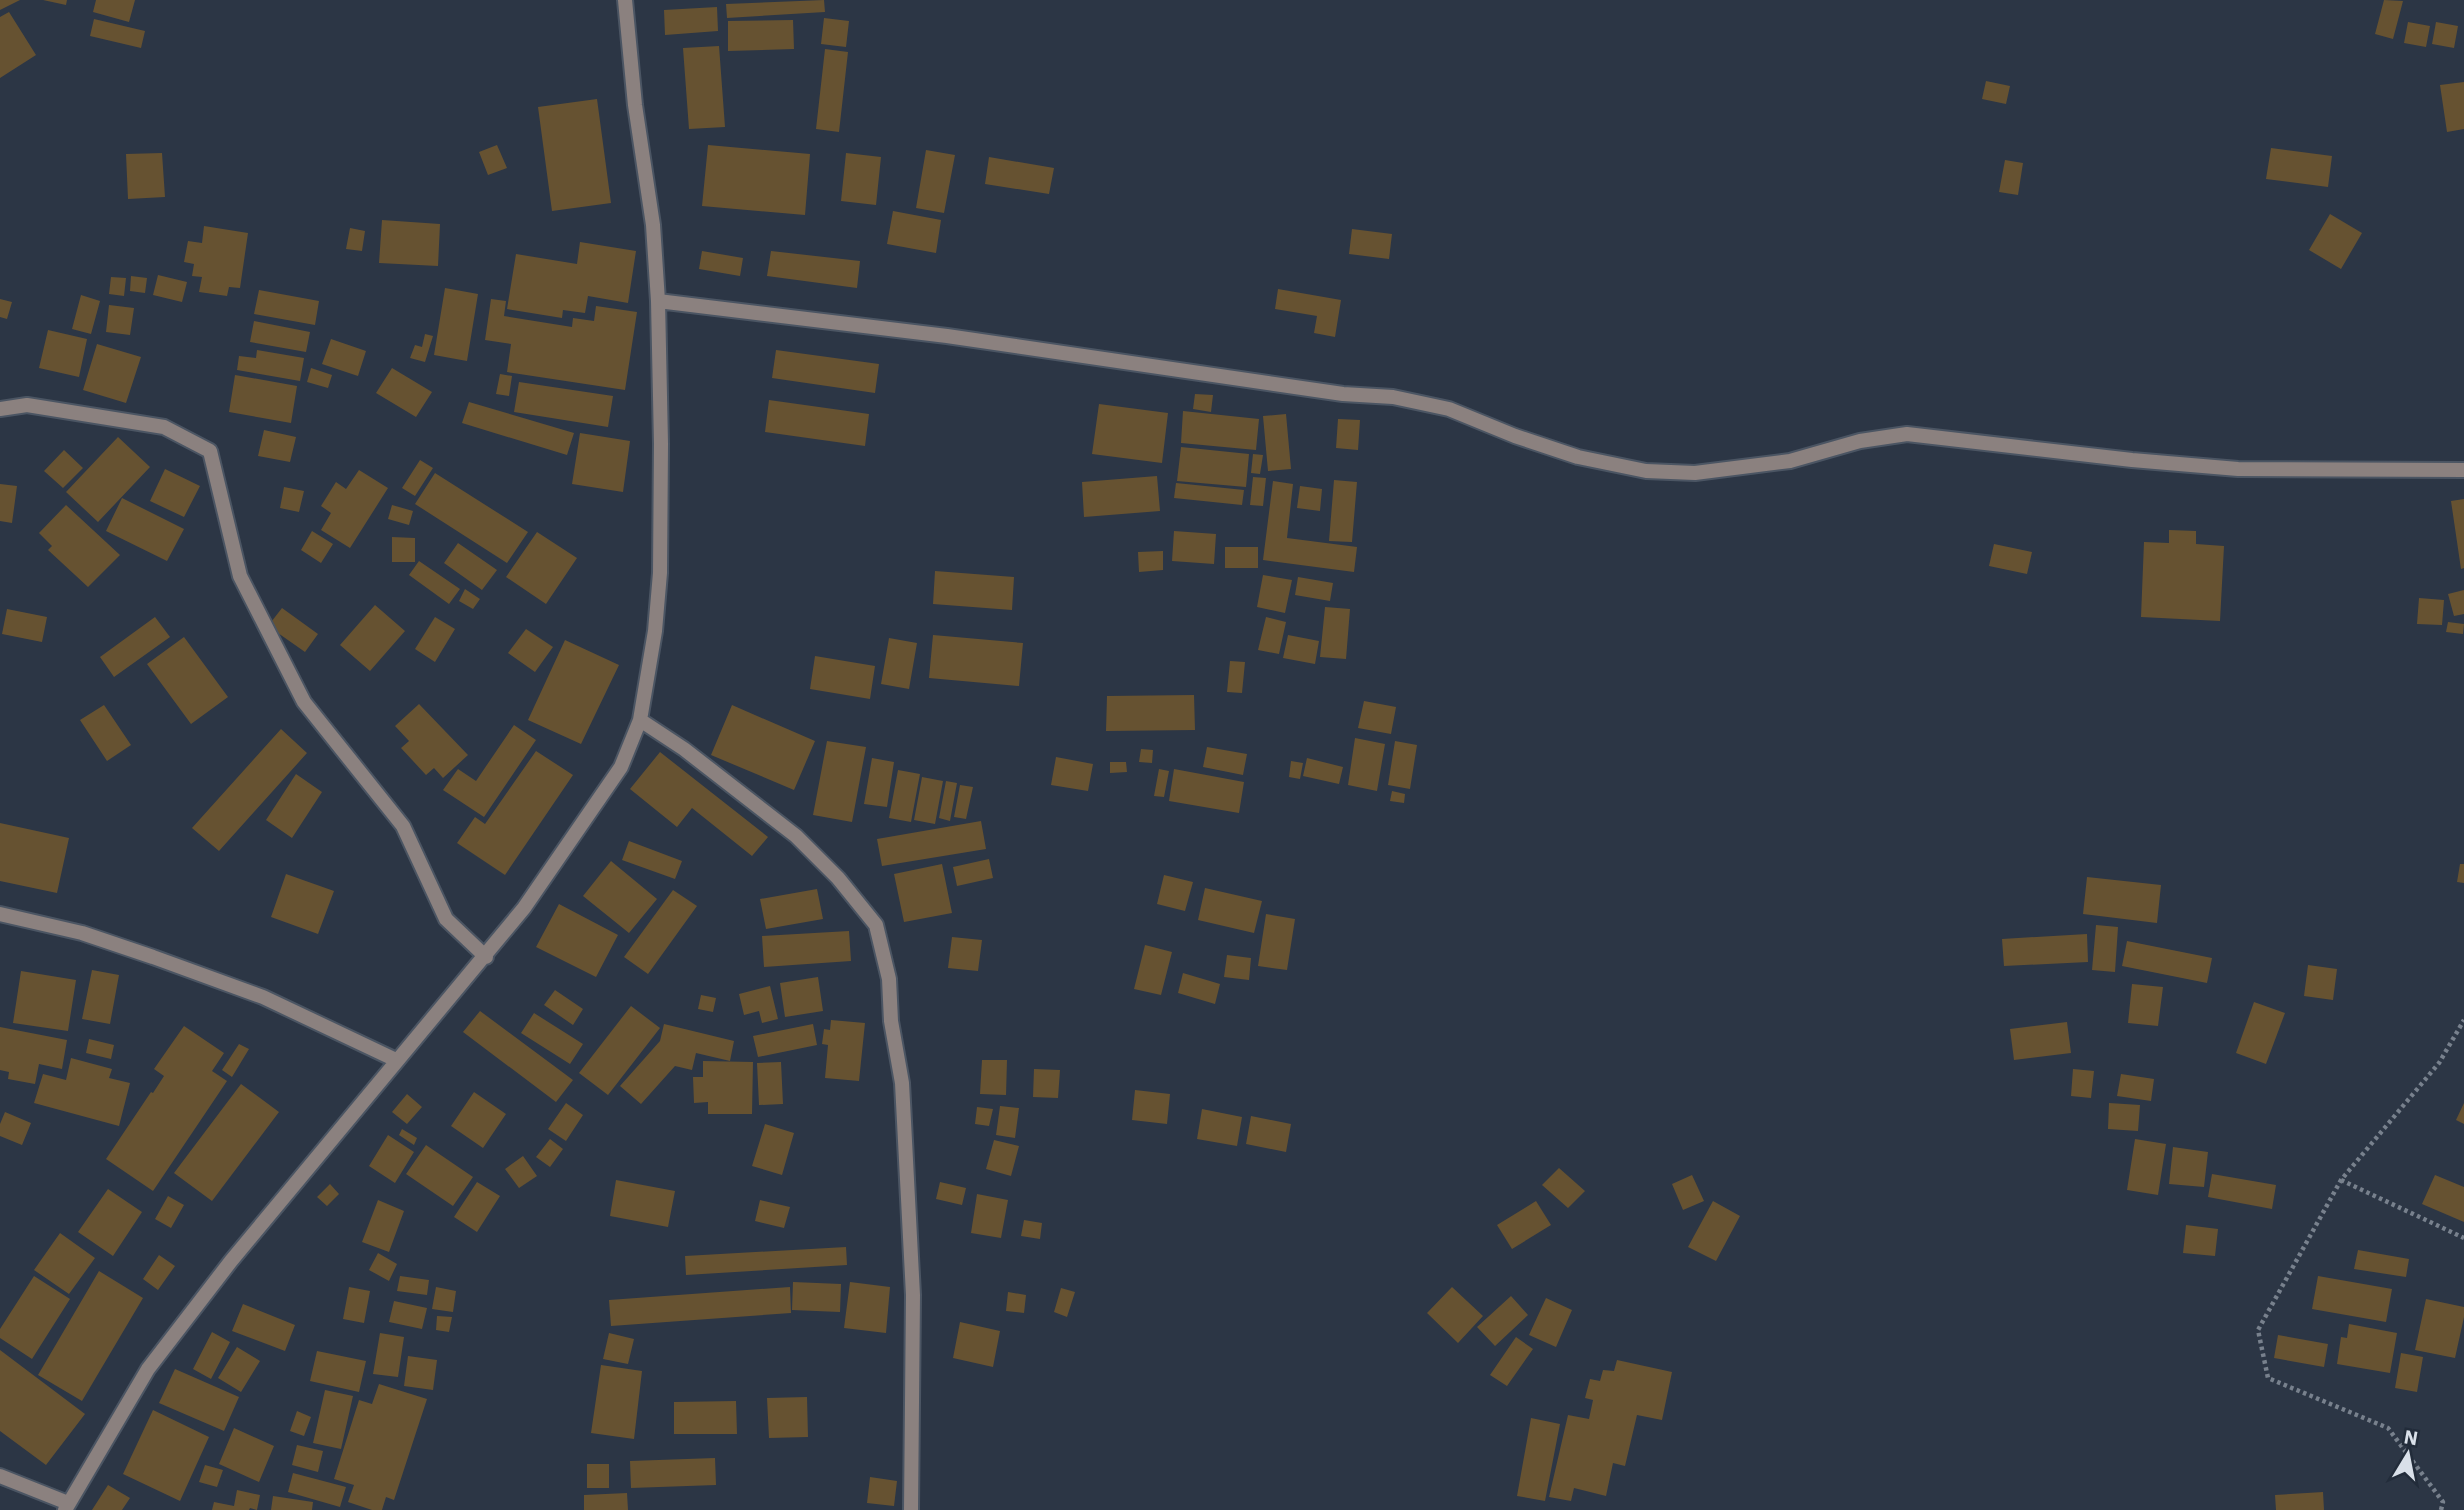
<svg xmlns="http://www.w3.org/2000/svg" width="2464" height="1510" font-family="'IBM Plex Sans',sans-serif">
  <rect width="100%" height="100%" fill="#2c3645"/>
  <path fill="#665231" d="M0,0H20L0,10Z
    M43,0H67L66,5Z
    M96,0H135L129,22L93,12Z
    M824,0L825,12L727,18L726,4Z
    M2384,0L2403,1L2393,39L2375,34Z
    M717,7L718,31L665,35L664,10Z
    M9,12L36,55L0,78V17Z
    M824,18L849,21L846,47L821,44Z
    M94,19L145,31L141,48L90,36Z
    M793,20L794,49L728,51V21Z
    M2408,22L2430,26L2426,47L2404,43Z
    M2436,22L2458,26L2454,48L2432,44Z
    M719,46L725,127L689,129L683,48Z
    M825,49L848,52L839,132L816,129Z
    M1986,81L2010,86L2006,104L1982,99Z
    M2464,82V129L2447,132L2440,85Z
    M597,99L611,203L552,211L538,107Z
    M497,145L507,168L488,175L479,152Z
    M708,145L810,154L805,215L702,206Z
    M2271,148L2332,156L2328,187L2266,179Z
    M926,150L955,155L944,213L916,208Z
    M162,153L165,197L128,199L126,154Z
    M846,153L881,157L876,205L841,201Z
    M989,157L1054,168L1049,194L985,184Z
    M2005,160L2023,163L2018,195L1999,192Z
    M893,211L941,220L936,253L887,244Z
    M2330,214L2362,233L2341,269L2309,250Z
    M382,220L440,224L438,266L379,263Z
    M204,226L248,233L240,288L229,287L227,296L199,292L202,277L192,276L194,264L184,262L188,241L202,243Z
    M350,228L365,231L362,251L346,249Z
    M1352,229L1392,234L1389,259L1349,254Z
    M580,242L636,251L628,303L588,296L585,313L563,310L562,318L507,309L516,254L577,264Z
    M702,251L743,258L740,276L699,269Z
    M771,251L860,261L857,288L767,276Z
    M158,275L187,282L182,302L153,295Z
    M131,276L147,278L145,293L130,291Z
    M111,277L126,278L124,296L109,294Z
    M445,288L478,294L467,361L434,355Z
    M1278,289L1341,300L1335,337L1314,333L1317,316L1275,309Z
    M259,290L319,301L315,325L254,314Z
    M81,295L100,301L91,334L72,329Z
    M0,299L12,302L7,319L0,317Z
    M491,299L506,301L504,316L572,327L573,318L594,321L596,306L637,312L625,390L507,372L511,344L485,340Z
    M109,305L134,308L130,335L106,332Z
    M254,321L310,332L306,352L250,342Z
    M48,330L87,339L79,377L39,368Z
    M425,334L433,336L425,362L410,358L415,345L422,347Z
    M331,339L366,351L358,376L322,364Z
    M97,344L141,357L126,403L83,390Z
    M257,350L304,358L300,381L237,370L239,356L256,358Z
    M776,350L879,364L875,393L772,378Z
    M311,368L332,375L328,388L307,382Z
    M392,368L432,392L416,417L376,393Z
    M500,374L512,376L509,396L496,394Z
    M235,375L297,386L291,423L229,412Z
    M519,382L613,396L608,427L514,412Z
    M1195,394L1213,395L1211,412L1193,409Z
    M769,400L869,414L865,446L765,432Z
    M469,402L574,433L567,455L462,423Z
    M1099,404L1168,413L1162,463L1092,454Z
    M1183,411L1259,419L1256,450L1181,443Z
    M1286,414L1291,469L1268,471L1263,416Z
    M1338,419L1360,420L1358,450L1336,448Z
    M264,430L296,437L290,462L258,456Z
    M580,433L630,441L623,492L572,484Z
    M118,437L150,467L98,522L66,492Z
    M1181,447L1249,454L1246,487L1177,481Z
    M64,450L83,468L63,488L44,471Z
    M1253,454L1263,455L1260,474L1251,473Z
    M420,460L433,468L415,496L402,488Z
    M165,469L200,486L184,517L150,501Z
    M359,470L388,488L350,548L321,530L331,513L321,506L336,482L346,489Z
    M435,473L528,532L507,563L415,504Z
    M1157,476L1160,511L1084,517L1082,482Z
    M1253,477L1266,478L1263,506L1250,505Z
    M1334,480L1357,482L1352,542L1329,541Z
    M1273,481L1293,484L1287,538L1357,547L1354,572L1263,560Z
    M1176,483L1244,490L1242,505L1174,498Z
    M0,484L17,486L12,523L0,521Z
    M1300,486L1322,489L1320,511L1297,508Z
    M284,487L304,491L299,512L280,508Z
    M122,498L184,529L167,561L106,531Z
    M2464,499V568L2461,569L2451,501Z
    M66,505L120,555L88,587L48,550L52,546L39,533Z
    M392,505L413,511L409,525L388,519Z
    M2169,530L2196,531V544L2224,546L2220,621L2141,617L2144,542L2169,543Z
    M312,531L333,544L321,563L301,550Z
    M1174,531L1216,534L1214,564L1172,561Z
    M537,532L577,558L546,604L506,577Z
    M392,537L415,538V562H392Z
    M458,543L497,570L482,590L444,563Z
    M1994,544L2032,552L2027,574L1989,566Z
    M1225,547H1258V568H1225Z
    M1163,551V570L1139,572L1138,552Z
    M419,561L460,589L449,604L409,575Z
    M935,571L1014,577L1012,610L933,604Z
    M1263,575L1292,580L1285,613L1257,607Z
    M1298,577L1333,583L1330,601L1295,595Z
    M465,589L480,599L473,609L459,601Z
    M2464,590V614L2454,616L2448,594Z
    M2419,598L2444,600L2442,625L2417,624Z
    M375,605L405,631L370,671L340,645Z
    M1325,607L1350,609L1346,659L1320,657Z
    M282,608L318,634L305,652L268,626Z
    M7,609L47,617L42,642L2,634Z
    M155,617L170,637L114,677L100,657Z
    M435,617L455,629L435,662L415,649Z
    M1266,617L1286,622L1279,654L1258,650Z
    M2448,622L2464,624L2463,634L2446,632Z
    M526,629L553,647L535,672L508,653Z
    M933,635L1023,643L1019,686L929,678Z
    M1288,635L1319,641L1315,664L1283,658Z
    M184,637L228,697L191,724L147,664Z
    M889,638L917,643L909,689L881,684Z
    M565,640L619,665L581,744L528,720Z
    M815,656L875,666L870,699L810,689Z
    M1230,661L1245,662L1242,693L1227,692Z
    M1194,695L1195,730L1106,731L1107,696Z
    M1364,701L1396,707L1391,734L1358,728Z
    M419,704L468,755L443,778L434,768L426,775L401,748L409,741L395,726Z
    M104,705L131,745L107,761L80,720Z
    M732,705L815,741L794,790L711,755Z
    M514,725L536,740L484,817L443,790L458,769L476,781Z
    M281,729L307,753L219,851L192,828Z
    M1355,738L1385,744L1377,791L1348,785Z
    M827,741L866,747L852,822L813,815Z
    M1395,741L1417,745L1410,789L1388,785Z
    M1207,747L1247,754L1243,775L1203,767Z
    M1141,749L1153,750L1152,763L1139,762Z
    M536,751L573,775L505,875L457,843L475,817L485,824Z
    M660,752L768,837L752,856L692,808L677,827L630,789Z
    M1056,757L1093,764L1088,791L1051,785Z
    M872,758L894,762L887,807L864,804Z
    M1307,758L1343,767L1339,784L1303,776Z
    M1291,761L1303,763L1300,779L1289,777Z
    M1110,762H1126L1127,772L1110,773Z
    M1159,769L1169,771L1164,797L1154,796Z
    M1174,769L1244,782L1239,813L1169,801Z
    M898,770L920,774L911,822L889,818Z
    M296,774L322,792L292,838L266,820Z
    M922,777L943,781L935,824L914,820Z
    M946,781L957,783L950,821L939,818Z
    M960,785L973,787L966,819L954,817Z
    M1392,791L1405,794L1404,803L1390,801Z
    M981,821L986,849L882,866L877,839Z
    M0,823L69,838L57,893L0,881Z
    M629,841L682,861L675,879L622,860Z
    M989,859L993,878L957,886L953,867Z
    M611,861L657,899L629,933L583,896Z
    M942,864L952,913L904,922L894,874Z
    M2460,864H2464V883L2457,882Z
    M286,874L334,891L318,934L271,917Z
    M1164,875L1193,882L1185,911L1157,904Z
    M2087,877L2161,885L2157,923L2083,914Z
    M1205,888L1262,901L1254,933L1198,920Z
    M817,889L823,919L766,929L760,899Z
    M673,890L697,906L648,974L624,957Z
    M559,904L618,935L596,977L536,947Z
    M1266,914L1295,919L1287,970L1258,966Z
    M2096,925L2118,927L2115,972L2092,970Z
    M849,931L851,961L764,967L762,936Z
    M2087,934L2088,962L2004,966L2002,939Z
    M952,937L982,940L978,971L948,968Z
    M2127,941L2212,958L2207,983L2122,966Z
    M1145,945L1172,952L1161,995L1134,989Z
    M1227,955L1251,958L1249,980L1224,977Z
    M2308,965L2337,969L2333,1000L2304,996Z
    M92,970L119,975L110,1024L82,1019Z
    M21,971L76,980L68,1031L13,1023Z
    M1183,973L1220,984L1215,1004L1178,993Z
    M818,977L823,1011L785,1017L780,983Z
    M2132,984L2163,987L2158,1026L2128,1023Z
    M770,986L778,1019L762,1023L759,1011L744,1015L739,994Z
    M555,990L583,1009L573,1025L544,1005Z
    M701,995L716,998L713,1012L698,1009Z
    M2254,1002L2285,1013L2266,1064L2236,1053Z
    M631,1006L660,1028L608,1095L579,1073Z
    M480,1011L573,1080L556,1102L463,1032Z
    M534,1013L583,1044L570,1064L521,1033Z
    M831,1020L865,1023L859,1081L825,1078L828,1045L822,1044L824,1029L830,1030Z
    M2067,1022L2071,1053L2014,1060L2010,1029Z
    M664,1024L734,1041L730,1061L696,1053L692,1070L675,1066L641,1104L620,1086L660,1041Z
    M813,1024L817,1045L758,1057L753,1036Z
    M184,1026L224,1053L212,1071L227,1081L153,1191L106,1159L151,1092L153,1093L164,1076L154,1069Z
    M0,1027L67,1040L62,1069L39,1064L35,1084L8,1079L9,1072L0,1070Z
    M89,1039L114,1045L111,1059L86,1053Z
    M239,1044L249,1049L232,1077L222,1070Z
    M71,1058L112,1069L109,1078L130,1083L119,1126L34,1103L43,1074L66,1080Z
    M982,1060H1007L1006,1095L980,1094Z
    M703,1061L753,1062L752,1114H708V1102L694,1103L693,1077H703Z
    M781,1062L783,1104L759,1105L757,1063Z
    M1034,1069L1060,1070L1058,1098L1033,1097Z
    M2073,1069L2094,1071L2091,1098L2071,1096Z
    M2121,1074L2154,1079L2151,1101L2117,1096Z
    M241,1084L279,1112L212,1201L174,1173Z
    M1135,1090L1170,1094L1167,1124L1132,1120Z
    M474,1092L506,1114L483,1148L451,1126Z
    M407,1094L422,1107L407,1124L392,1112Z
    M566,1103L583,1115L566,1141L548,1129Z
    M2109,1103L2140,1105L2138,1131L2108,1129Z
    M2464,1103V1124L2456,1120Z
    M1000,1106L1019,1108L1015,1138L996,1135Z
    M977,1107L993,1109L989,1126L975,1124Z
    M1202,1109L1242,1117L1237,1146L1197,1139Z
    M5,1112L31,1123L22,1145L0,1136V1124Z
    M1251,1116L1291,1124L1286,1152L1246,1144Z
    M765,1124L794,1133L782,1175L752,1166Z
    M402,1129L417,1138L414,1145L399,1135Z
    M388,1135L414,1152L395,1183L369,1166Z
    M550,1139L563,1149L550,1167L536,1157Z
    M2135,1139L2166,1144L2158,1195L2127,1190Z
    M994,1140L1019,1146L1011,1176L986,1169Z
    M426,1145L473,1177L453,1206L406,1174Z
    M2173,1147L2208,1152L2204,1187L2169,1184Z
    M523,1156L537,1176L519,1188L505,1169Z
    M1559,1168L1585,1191L1568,1208L1542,1185Z
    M2212,1174L2276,1185L2272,1209L2208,1197Z
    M1692,1175L1704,1201L1683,1210L1672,1184Z
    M2435,1175L2464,1187V1222L2422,1204Z
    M616,1180L675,1191L668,1227L610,1216Z
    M477,1182L500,1196L477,1232L454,1217Z
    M940,1182L966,1188L962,1205L936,1199Z
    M330,1184L339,1194L327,1206L317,1197Z
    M108,1189L142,1212L113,1256L78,1232Z
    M977,1194L1008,1200L1001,1238L971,1233Z
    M168,1196L184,1205L171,1228L155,1219Z
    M378,1200L404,1211L389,1252L362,1242Z
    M760,1200L790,1207L784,1228L755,1221Z
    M1536,1201L1551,1225L1512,1249L1497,1225Z
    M1713,1201L1740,1216L1716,1261L1688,1247Z
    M1024,1220L1042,1223L1040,1239L1021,1236Z
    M2186,1225L2218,1229L2215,1256L2183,1253Z
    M60,1233L95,1258L69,1294L34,1270Z
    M846,1247L847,1265L686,1275L685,1256Z
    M2358,1250L2409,1259L2406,1277L2354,1269Z
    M378,1253L397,1264L389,1281L369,1270Z
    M159,1255L175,1266L158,1290L143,1279Z
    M99,1271L143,1298L82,1401L38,1375Z
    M34,1276L70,1299L32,1359L0,1338V1329Z
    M400,1276L429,1280L427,1295L397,1291Z
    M2318,1276L2392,1289L2386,1322L2312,1309Z
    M793,1282L841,1284L840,1312L792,1310Z
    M850,1282L890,1287L886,1333L844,1328Z
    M349,1287L370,1291L364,1323L343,1319Z
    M436,1287L456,1291L453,1312L432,1309Z
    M790,1287L791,1313L611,1326L609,1300Z
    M1452,1287L1483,1316L1458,1343L1427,1313Z
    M1061,1288L1075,1292L1067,1317L1054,1312Z
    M1008,1292L1026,1295L1024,1313L1006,1311Z
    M1511,1296L1528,1315L1495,1346L1477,1327Z
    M1546,1298L1572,1310L1556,1347L1529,1335Z
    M2426,1299L2464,1307V1317L2455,1358L2415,1350Z
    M394,1301L427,1308L422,1329L389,1322Z
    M243,1304L295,1325L285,1351L232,1331Z
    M437,1316L452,1317L449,1332L436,1330Z
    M960,1322L1000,1331L993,1367L953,1358Z
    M2349,1324L2397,1333L2390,1373L2337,1364L2341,1337L2347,1338Z
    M212,1332L230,1342L211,1379L193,1369Z
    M380,1333L404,1337L398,1377L373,1374Z
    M609,1333L634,1339L628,1364L603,1359Z
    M2278,1335L2328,1344L2324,1367L2274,1358Z
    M1516,1337L1533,1349L1507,1386L1490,1375Z
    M237,1347L260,1361L241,1392L218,1378Z
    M0,1350L85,1414L46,1465L0,1431Z
    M317,1351L366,1361L359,1392L310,1381Z
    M2401,1353L2423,1357L2417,1392L2395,1388Z
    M408,1356L437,1360L433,1390L404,1386Z
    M1617,1360L1672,1372L1662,1420L1637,1415L1625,1466L1613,1463L1606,1496L1574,1488L1571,1501L1549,1497L1568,1415L1589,1419L1593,1400L1585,1398L1590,1379L1600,1381L1603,1370L1614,1371Z
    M601,1365L642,1371L634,1439L591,1433Z
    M175,1369L239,1397L224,1431L159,1403Z
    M379,1384L427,1399L394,1500L386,1497L382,1510H372L348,1502L354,1485L334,1479L359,1400L372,1404Z
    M325,1390L353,1396L341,1449L313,1443Z
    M807,1397L808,1437L769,1438L767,1398Z
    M736,1401L737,1434H674V1402Z
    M153,1410L209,1437L180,1501L123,1474Z
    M297,1411L311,1417L304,1436L290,1431Z
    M1531,1418L1560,1424L1545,1501L1517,1496Z
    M234,1428L274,1446L259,1482L219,1464Z
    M297,1445L323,1451L318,1472L292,1465Z
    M715,1458L716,1485L631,1488L630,1461Z
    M587,1464H609V1488H587Z
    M205,1465L223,1470L217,1487L199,1482Z
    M293,1473L346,1487L340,1507L288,1492Z
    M870,1477L897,1481L894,1506L867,1503Z
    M108,1485L130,1498L122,1510H92Z
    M237,1490L260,1495L257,1510L250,1508L249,1510H212L214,1502L234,1506Z
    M2323,1492L2324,1510H2276L2275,1495Z
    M627,1493L628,1510H584V1495Z
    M273,1496L313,1502L312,1510H271Z"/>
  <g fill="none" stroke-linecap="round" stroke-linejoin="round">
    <defs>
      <path id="street" d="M658,301L947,336L1343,394L1393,397L1449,409L1515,436L1578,457L1646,471L1695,473L1790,461L1860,441L1907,434L2132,460L2238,469L2464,470
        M0,409L27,405L164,427L210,451L240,576L304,702L403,826L446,919L486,957
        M640,720L684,749L796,836L838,878L876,925L889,979L891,1021L902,1083L913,1295L911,1510
        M0,914L82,933L153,957L263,997L396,1060
        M0,1476L68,1503
        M65,1510L148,1369L231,1261L524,908L621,767L640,720L655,631L660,573L661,444L658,301L653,225L635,105L625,0"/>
    </defs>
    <use href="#street" stroke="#4b5563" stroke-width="18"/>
    <path stroke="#78818d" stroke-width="4.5" stroke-dasharray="3.5 3.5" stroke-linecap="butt" d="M2341,1180L2464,1238
      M2441,1510L2443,1502L2388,1428L2268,1378L2258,1330L2341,1180L2439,1063L2464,1020"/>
    <use href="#street" stroke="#8b817f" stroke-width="14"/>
  </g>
  <g transform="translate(2408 1454) rotate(10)" stroke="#222c3a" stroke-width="5" paint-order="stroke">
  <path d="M0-5L12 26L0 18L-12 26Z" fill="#d9e0e9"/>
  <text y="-10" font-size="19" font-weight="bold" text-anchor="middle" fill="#d9e0e9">N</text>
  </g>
</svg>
